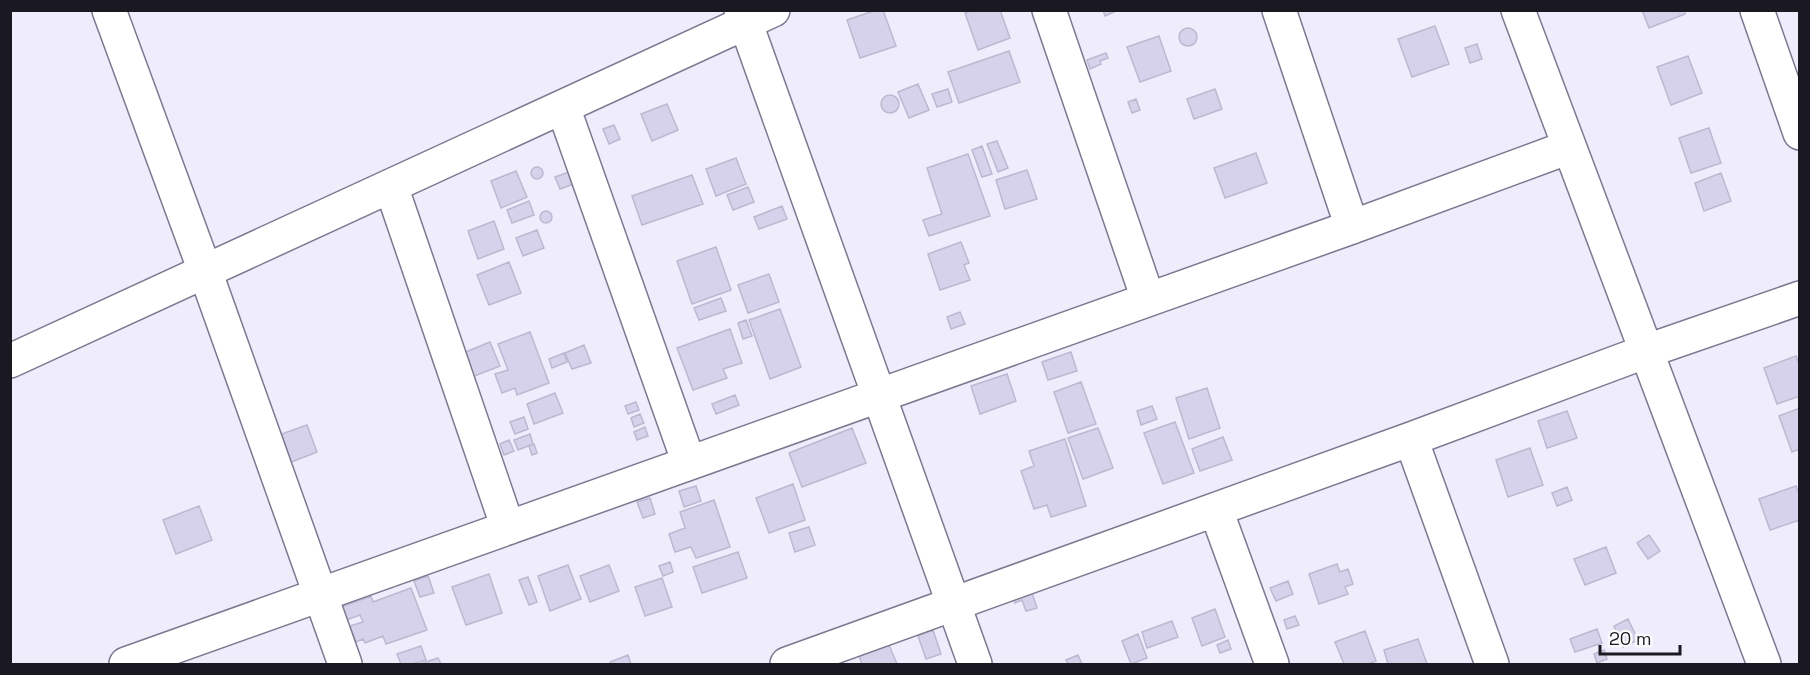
<svg xmlns="http://www.w3.org/2000/svg" width="1810" height="675" font-family="'Space Grotesk',sans-serif">
  <rect width="100%" height="100%" fill="#efecfc"/>
  <path fill="#d7d2eb" stroke="#bdb8d1" stroke-width="1.5" d="M876,10H883L896,46L860,58L847,20Z
    M973,10H1000L1010,38L978,50L965,13Z
    M1103,10H1118L1105,16Z
    M1642,10H1684L1685,14L1649,28Z
    M1435,26L1449,64L1412,77L1398,39Z
    M1179 37a9 9 0 1 1 18 0a9 9 0 1 1-18 0Z
    M1159,36L1171,71L1140,82L1127,47Z
    M1477,44L1482,59L1470,63L1465,48Z
    M1009,51L1020,82L959,103L948,72Z
    M1106,53L1108,58L1100,61L1101,64L1090,69L1087,60Z
    M1688,56L1702,93L1671,105L1657,67Z
    M918,84L929,110L909,118L898,92Z
    M948,89L952,102L937,107L932,94Z
    M1215,89L1222,109L1194,119L1187,99Z
    M881 104a9 9 0 1 1 18 0a9 9 0 1 1-18 0Z
    M1136,99L1140,110L1132,113L1128,102Z
    M667,104L678,130L652,141L641,114Z
    M614,125L620,139L609,144L603,129Z
    M1709,128L1721,163L1691,173L1679,138Z
    M997,141L1008,168L998,172L987,144Z
    M982,146L992,174L982,177L972,150Z
    M1256,153L1267,183L1225,198L1214,168Z
    M968,154L990,216L929,236L923,220L942,214L927,168Z
    M736,158L746,184L716,196L706,169Z
    M531 173a6 6 0 1 1 12 0a6 6 0 1 1-12 0Z
    M1027,170L1037,199L1005,209L996,180Z
    M516,171L527,197L501,208L491,181Z
    M569,172L574,184L560,189L555,177Z
    M1721,173L1731,201L1704,211L1695,183Z
    M692,175L703,204L642,225L632,196Z
    M748,187L754,202L733,210L727,195Z
    M529,201L534,215L512,223L507,210Z
    M782,206L787,219L759,229L754,217Z
    M540 217a6 6 0 1 1 12 0a6 6 0 1 1-12 0Z
    M494,221L504,249L478,259L468,231Z
    M537,230L544,248L523,256L516,238Z
    M961,242L969,263L964,265L970,280L940,290L928,254Z
    M716,247L731,290L692,304L677,261Z
    M509,262L521,293L489,305L477,275Z
    M769,274L779,302L748,313L738,285Z
    M721,298L726,311L699,320L694,308Z
    M780,309L801,367L770,379L749,320Z
    M960,312L965,324L951,329L947,317Z
    M746,320L752,336L743,339L738,323Z
    M730,329L742,363L723,369L727,378L693,390L677,348Z
    M530,332L549,383L517,395L515,388L502,393L495,374L508,370L498,344Z
    M490,342L500,366L472,377L463,353Z
    M584,345L591,363L572,369L565,353Z
    M1071,352L1077,371L1048,380L1042,362Z
    M564,353L567,362L552,368L549,359Z
    M1796,356L1800,366V396L1777,404L1764,368Z
    M1007,374L1016,401L980,414L971,386Z
    M1081,382L1096,424L1068,433L1054,392Z
    M1207,388L1220,428L1189,439L1176,398Z
    M555,393L563,413L534,424L527,404Z
    M735,395L739,405L716,414L712,404Z
    M636,402L639,410L628,414L625,406Z
    M1152,406L1157,419L1141,425L1137,411Z
    M1800,408V449L1792,452L1779,416Z
    M1567,411L1577,438L1547,448L1538,421Z
    M640,414L644,423L634,427L631,418Z
    M524,417L528,429L515,434L510,422Z
    M1175,422L1194,473L1163,484L1144,433Z
    M307,425L317,452L289,463L279,435Z
    M645,427L648,436L637,440L634,432Z
    M852,428L866,463L802,487L789,453Z
    M1098,428L1113,468L1083,479L1068,438Z
    M530,434L533,444L518,450L514,440Z
    M1223,437L1232,460L1200,471L1192,449Z
    M1065,439L1086,506L1051,517L1047,505L1034,509L1021,471L1034,466L1029,451Z
    M509,440L514,451L504,455L500,444Z
    M534,444L537,453L532,455L529,446Z
    M1530,448L1543,485L1508,497L1496,460Z
    M793,484L805,520L769,533L756,498Z
    M696,486L701,501L684,507L679,491Z
    M1796,486L1800,496V520L1770,530L1759,499Z
    M1567,487L1572,500L1557,506L1552,493Z
    M650,498L655,514L643,518L637,502Z
    M714,500L730,547L696,558L691,547L675,552L669,534L685,528L680,512Z
    M199,506L212,540L176,554L163,520Z
    M809,527L815,545L795,552L789,533Z
    M1649,535L1660,551L1648,559L1637,543Z
    M1606,547L1616,573L1585,585L1574,559Z
    M738,552L747,578L702,593L693,567Z
    M670,562L673,572L663,576L659,566Z
    M1337,564L1340,572L1348,569L1353,584L1345,587L1348,594L1319,604L1309,574Z
    M568,565L581,599L550,611L538,576Z
    M609,565L619,591L590,602L580,576Z
    M489,574L502,613L466,625L452,587Z
    M428,576L434,593L420,597L414,581Z
    M528,577L537,602L529,605L519,580Z
    M662,578L672,607L645,616L635,587Z
    M1288,581L1293,594L1276,601L1270,588Z
    M1030,587L1037,608L1026,611L1022,600L1015,603L1012,593Z
    M411,588L427,630L386,644L383,636L365,643L363,639L356,642L350,626L363,622L360,615L346,620L341,607L371,596L373,602Z
    M1215,609L1225,637L1202,646L1192,618Z
    M1295,616L1299,625L1287,629L1284,620Z
    M1628,619L1638,640L1623,647L1614,626Z
    M1172,621L1178,637L1147,648L1142,632Z
    M1597,629L1602,643L1575,652L1570,639Z
    M933,630L941,654L926,659L918,636Z
    M1365,631L1376,661L1368,664H1344L1335,642Z
    M1138,634L1147,658L1131,664L1122,641Z
    M1418,639L1427,664H1388L1384,650Z
    M1228,640L1231,649L1220,653L1217,645Z
    M889,645L897,664H862L859,656Z
    M421,646L426,660L412,664H401L397,654Z
    M1604,650L1607,659L1597,663L1594,654Z
    M628,655L631,664H610V662Z
    M1078,655L1082,664H1068L1066,660Z
    M438,658L441,664H420Z"/>
  <g fill="none" stroke-linecap="round" stroke-linejoin="round">
    <defs>
      <path id="minor" d="M109,10L205,271L345,664
        M741,10L975,664
        M1049,10L1148,299
        M1279,10L1352,227
        M1518,10L1764,664
        M1757,10L1800,133
        M563,107L689,463
        M391,186L508,528
        M10,361L773,10
        M1411,439L1492,664
        M1216,510L1272,664
        M126,664L1352,227L1569,147
        M787,664L1411,439L1647,351L1800,298"/>
    </defs>
    <use href="#minor" stroke="#7d788f" stroke-width="36"/>
    <use href="#minor" stroke="#fff" stroke-width="33"/>
  </g>
  <rect width="1810" height="675" fill="none" stroke="#1a1821" stroke-width="24"/>
  <path d="M1600 645v9h80v-9" fill="none" stroke="#1a1821" stroke-width="3"/>
  <text x="1609" y="645" font-size="18" fill="#1a1821" stroke="#fcfcfc" stroke-width="4.5" paint-order="stroke">20 m</text>
</svg>
